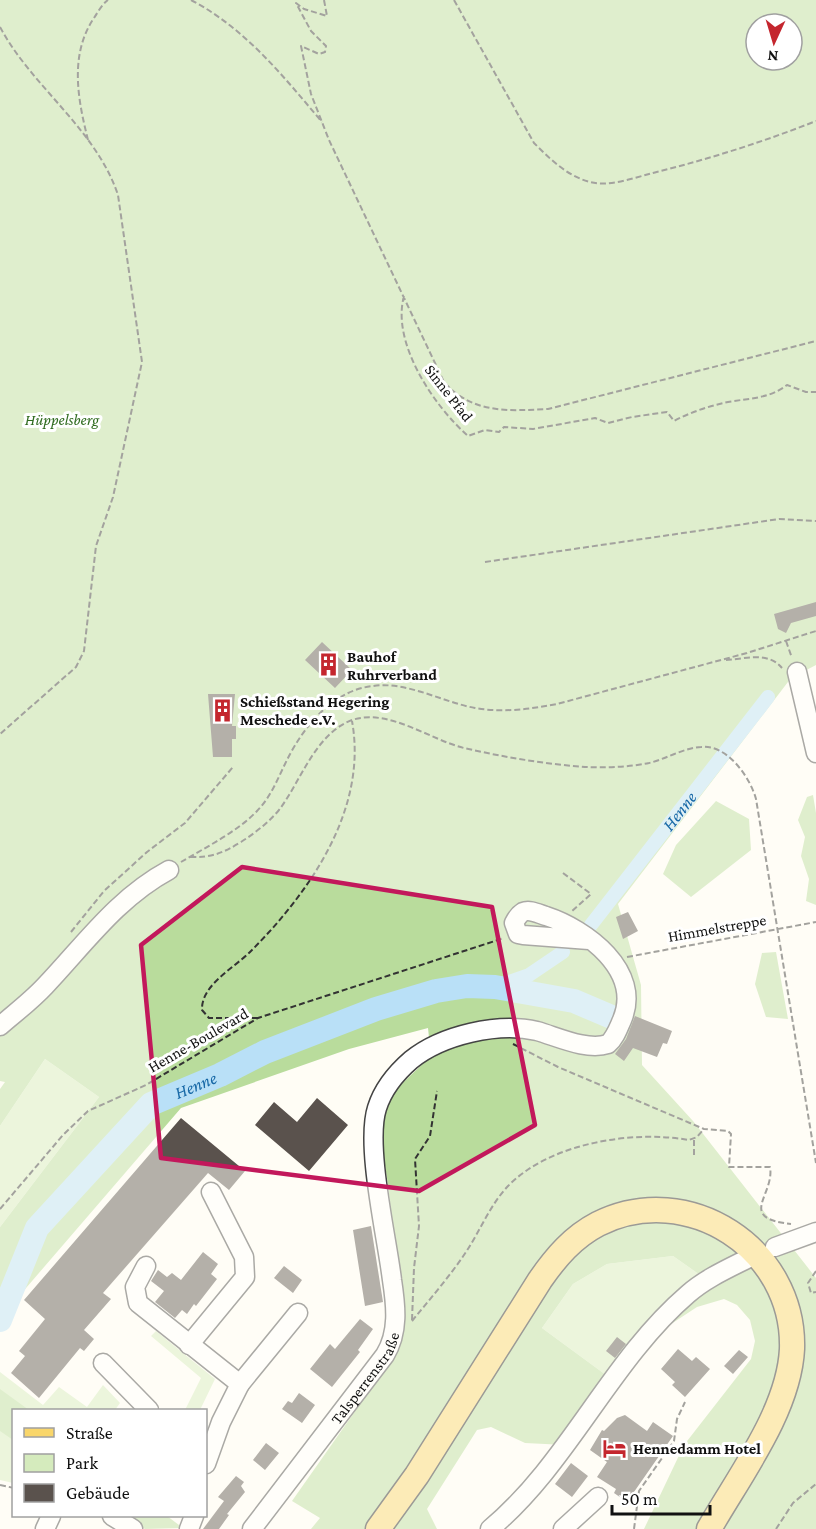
<svg xmlns="http://www.w3.org/2000/svg" width="816" height="1529" font-family="'Crimson Pro',serif">
  <rect width="100%" height="100%" fill="#fffdf5"/>
  <path fill="#d5ebbd" d="M45,1059L99,1097L0,1227V1126Z
    M673,1256L700,1275L606,1375L542,1328L573,1284L607,1264Z
    M156,1331L215,1379L200,1410H185L201,1378L151,1336Z
    M0,1372L43,1405L59,1387L87,1407L103,1385L120,1403L115,1410H14L13,1483L0,1480Z"/>
  <path fill="#b9dc9c" fill-rule="evenodd" d="M0,0H816V665L791,678L618,904L641,985L642,1065L693,1121L816,1278V1529H644L684,1445L751,1359L755,1341L750,1320L737,1305L724,1299L697,1307L633,1349L565,1445L525,1443L491,1427L477,1430L427,1509L437,1529H311L320,1518L292,1501L396,1353L402,1325L388,1184L380,1135L390,1095L431,1056L428,1028L349,1049L181,1108L20,1295L12,1315L0,1306V1227L99,1097L45,1059L0,1126V1089L5,1082L0,1081ZM756,24H792V60H756ZM673,1256L700,1275L666,1303L606,1375L542,1328L573,1284L607,1264Z
    M813,795L816,813V905L806,901L809,879L801,856L805,837L798,820L807,797Z
    M716,801L749,819L751,850L691,897L663,874L676,845Z
    M776,952L788,1019L766,1017L755,984L762,953Z
    M0,1389L29,1410H14L13,1440L0,1431Z
    M125,1516H167L183,1528L145,1529Z"/>
  <g fill="none" stroke-linecap="round" stroke-linejoin="round">
    <g stroke="#b9e0f7" stroke-width="14">
      <path id="s1" d="M591,925L768,697"/>
      <path d="M495,987L529,975L563,952"/>
    </g>
    <path stroke="#b9e0f7" stroke-width="24" id="s2" d="M0,1320L37,1228L151,1104L220,1075L265,1052L376,1009L436,991L467,986L495,987L574,1001L614,1018"/>
  </g>
  <path fill="#5a524d" d="M816,602V616L791,623L786,633L778,629L774,614Z
    M322,642L352,670L335,688L305,660Z
    M208,694H235L232,726H236V739H232V757H213Z
    M628,912L638,931L623,939L616,917Z
    M635,1016L672,1031L667,1044L663,1043L657,1057L633,1048L624,1061L615,1054L626,1039Z
    M317,1098L348,1125L309,1171L255,1125L274,1102L297,1122Z
    M181,1118L245,1171L229,1190L208,1173L103,1293L111,1299L84,1330L94,1339L84,1351L80,1348L39,1398L11,1373L25,1356L19,1351L45,1319L24,1300Z
    M371,1226L383,1302L365,1306L353,1230Z
    M203,1252L218,1264L211,1274L217,1279L196,1306L194,1304L187,1314L182,1310L175,1318L155,1302L164,1291L151,1281L158,1270L167,1277L172,1273L181,1280Z
    M284,1266L302,1280L293,1293L274,1278Z
    M360,1319L373,1329L358,1350L360,1352L332,1387L310,1369L330,1344L335,1349Z
    M617,1337L626,1344L615,1358L606,1351Z
    M678,1349L692,1361L696,1357L710,1369L685,1397L672,1385L675,1382L661,1369Z
    M739,1350L748,1357L733,1374L724,1366Z
    M299,1393L315,1405L302,1423L282,1409L288,1401L292,1403Z
    M625,1415L647,1431L653,1422L673,1436L627,1502L614,1493L616,1489L597,1477L607,1462L590,1450L602,1430L604,1431L617,1418Z
    M266,1443L279,1453L265,1470L253,1460Z
    M571,1463L588,1476L572,1497L555,1484Z
    M236,1476L244,1482L241,1486L245,1492L227,1514L229,1515L219,1529H203L224,1501L218,1497Z"/>
  <g fill="none" stroke-linecap="round" stroke-linejoin="round">
    <defs>
      <g id="minor">
        <path d="M797,672L816,753"/>
        <path d="M0,1026C15,1013 31,1001 45,986C84,945 117,898 169,870"/>
        <path d="M775,1247L816,1232"/>
        <path d="M146,1266L135,1287L138,1303L240,1384L221,1422L206,1464"/>
        <path d="M189,1345L245,1277L244,1257L211,1192"/>
        <path d="M103,1363L149,1410"/>
        <path d="M240,1384L298,1313"/>
        <path d="M112,1516L133,1529"/>
        <path d="M45,1529L51,1516"/>
        <path d="M189,1529L194,1516"/>
        <path id="s3" d="M252,1529L385,1355C399,1332 396,1306 392,1280C387,1238 365,1145 377,1108C383,1089 396,1073 411,1060C442,1035 498,1022 537,1031C558,1037 587,1051 608,1044C615,1038 618,1029 622,1020C643,971 586,929 546,916C539,914 530,909 523,912C518,915 516,919 514,923L518,934L523,935L589,940"/>
        <path d="M490,1529C569,1463 610,1361 688,1294C705,1279 727,1269 747,1259"/>
        <path d="M563,1529L598,1497"/>
      </g>
      <path id="major" d="M378,1529L417,1475L540,1280C556,1257 573,1237 598,1224C688,1179 795,1249 792,1349C789,1411 739,1476 709,1529"/>
    </defs>
    <use href="#minor" stroke="#444" stroke-width="21"/>
    <use href="#major" stroke="#222" stroke-width="27"/>
    <path stroke="#333" stroke-width="2" stroke-dasharray="6 3" stroke-linecap="butt" d="M191,0C246,29 283,76 322,122
      M324,0L327,16L304,9L296,3L311,31L326,46L325,52L319,54L301,46L311,94L329,140L444,382C472,414 509,411 548,409L816,341
      M454,0L534,143C550,159 567,176 590,182C610,187 633,178 653,173C709,159 763,142 816,121
      M0,27C32,87 96,129 118,195L142,362L113,497L96,546L84,651L76,667L0,734
      M88,140C78,100 69,55 94,18C98,12 102,4 108,0
      M404,296C391,343 434,406 468,436L485,430L499,432L504,427L533,429L595,418L608,423L632,417L667,412L674,421C691,412 709,406 728,402C750,398 769,399 787,385L806,392H816
      M485,562L779,519L816,521
      M786,641L792,658
      M726,660C745,659 768,651 782,668
      M190,857C211,858 223,853 241,842C255,833 268,823 279,810C301,781 315,734 352,720C389,708 428,739 464,748C503,757 545,764 585,767C605,768 629,767 649,763C666,759 683,748 701,747C727,744 750,777 756,799L816,1163
      M181,862C206,847 237,832 257,811C272,796 279,775 289,756C306,724 334,690 373,686C407,681 442,702 475,708C503,713 530,709 557,704L747,653L816,631
      M563,873L591,894L572,911
      M71,932L104,891L147,852L185,823L233,767
      M627,957L816,922
      M258,1018H209L202,1010C201,985 234,968 250,952C310,892 368,809 352,721
      M513,1044L558,1067L704,1129L728,1131L731,1134L729,1167H770C775,1195 736,1218 791,1224
      M694,1140V1155
      M0,1209L63,1135L88,1111L146,1085L258,1018L504,938
      M816,1271L808,1283L811,1293L816,1292
      M412,1320L414,1268L419,1226L415,1159L430,1136L437,1091
      M412,1321C430,1299 450,1276 466,1252C480,1231 490,1205 508,1186C550,1143 632,1130 689,1140L697,1137L704,1129
      M0,1485L14,1488
      M634,1529L639,1491L674,1441L677,1419L685,1402
      M776,1529L793,1503L816,1484"/>
    <use href="#minor" stroke="#fff" stroke-width="18"/>
    <use href="#major" stroke="#f9d66b" stroke-width="24"/>
  </g>
  <path d="M0 0H816V1529H0ZM242,867L492,907L535,1125L419,1191L161,1158L141,945Z" fill="#fffdf5" fill-opacity=".55" fill-rule="evenodd"/>
  <path fill="none" stroke="#c2185b" stroke-width="4.5" stroke-linejoin="round" d="M242,867L492,907L535,1125L419,1191L161,1158L141,945Z"/>
  <defs>
    <symbol id="building-bare" viewBox="-9 -9 18 18"><path d="M-4-6H4V6H1V3H-1V6H-4ZM-2.5-4.3h1.7v1.8h-1.7ZM.8-4.3h1.7v1.8H.8ZM-2.5-1h1.7V.8h-1.7ZM.8-1h1.7V.8H.8Z" fill="#c4262e" stroke="#fff" stroke-width="2.5" paint-order="stroke"/></symbol>
    <symbol id="hotel-bare" viewBox="-9 -9 18 18"><path d="M-6-4.5h1.5V1H6V5H4.5V3h-9V5H-6ZM-4 0a1.8 1.8 0 1 1 3.6 0ZM.5 0V-2.5h3Q6-2.5 6 0Z" fill="#c4262e" stroke="#fff" stroke-width="2.5" paint-order="stroke"/></symbol>
  </defs>
  <g fill-rule="evenodd">
    <use href="#building-bare" x="312" y="648" width="33" height="33"/>
    <use href="#building-bare" x="206" y="694" width="33" height="33"/>
    <use href="#hotel-bare" x="598" y="1432" width="33" height="33"/>
  </g>
  <g text-anchor="middle" dominant-baseline="central" stroke-width="6" stroke-linejoin="round" paint-order="stroke">
    <g font-size="16" fill="#111" stroke="#fff">
      <text transform="translate(449 393) rotate(52)">Sinne Pfad</text>
      <text transform="translate(717 928) rotate(-10)">Himmelstreppe</text>
      <text transform="translate(198 1040) rotate(-30)">Henne-Boulevard</text>
      <text stroke="none"><textPath href="#s3" startOffset="189">Talsperrenstraße</textPath></text>
    </g>
    <g font-size="16" font-style="italic" fill="#2f6b1f" stroke="#fff">
      <text x="62" y="419">Hüppelsberg</text>
    </g>
    <g font-size="16" font-weight="bold" fill="#111" stroke="#fff" text-anchor="start">
      <text x="347" y="656">Bauhof<tspan x="347" dy="18">Ruhrverband</tspan></text>
      <text x="240" y="701">Schießstand Hegering<tspan x="240" dy="18">Meschede e.V.</tspan></text>
      <text x="633" y="1448">Hennedamm Hotel</text>
    </g>
    <g font-size="18" font-style="italic" fill="#1768a6" stroke="#fff">
      <text stroke="none"><textPath href="#s1" startOffset="144">Henne</textPath></text>
      <text stroke="none"><textPath href="#s2" startOffset="316">Henne</textPath></text>
    </g>
  </g>
  <rect x="12" y="1409" width="195" height="108" fill="#ffffff" stroke="#a0a0a0" stroke-width="1.5"/>
  <rect x="24" y="1428" width="30" height="9" fill="#f9d66b" stroke="#a0a0a0" stroke-width="1.5"/>
  <text x="66" y="1439" font-size="18" fill="#111111">Straße</text>
  <rect x="24" y="1454" width="30" height="18" fill="#d5ebbd" stroke="#a0a0a0" stroke-width="1.5"/>
  <text x="66" y="1469" font-size="18" fill="#111111">Park</text>
  <rect x="24" y="1484" width="30" height="18" fill="#5a524d" stroke="#a0a0a0" stroke-width="1.5"/>
  <text x="66" y="1499" font-size="18" fill="#111111">Gebäude</text>
  <g transform="translate(774 42) rotate(184)"><circle r="28" fill="#ffffff" stroke="#a0a0a0" stroke-width="1.5"/>
  <path d="M0-4.5L10 22L0 15L-10 22Z" fill="#c4262e"/>
  <text y="-9" font-size="16" font-weight="bold" text-anchor="middle" fill="#111111">N</text>
  </g>
  <path d="M612 1505v9h98v-9" fill="none" stroke="#111111" stroke-width="3"/>
  <text x="621" y="1505" font-size="18" fill="#111111" stroke="#ffffff" stroke-width="4.5" paint-order="stroke">50 m</text>
</svg>
